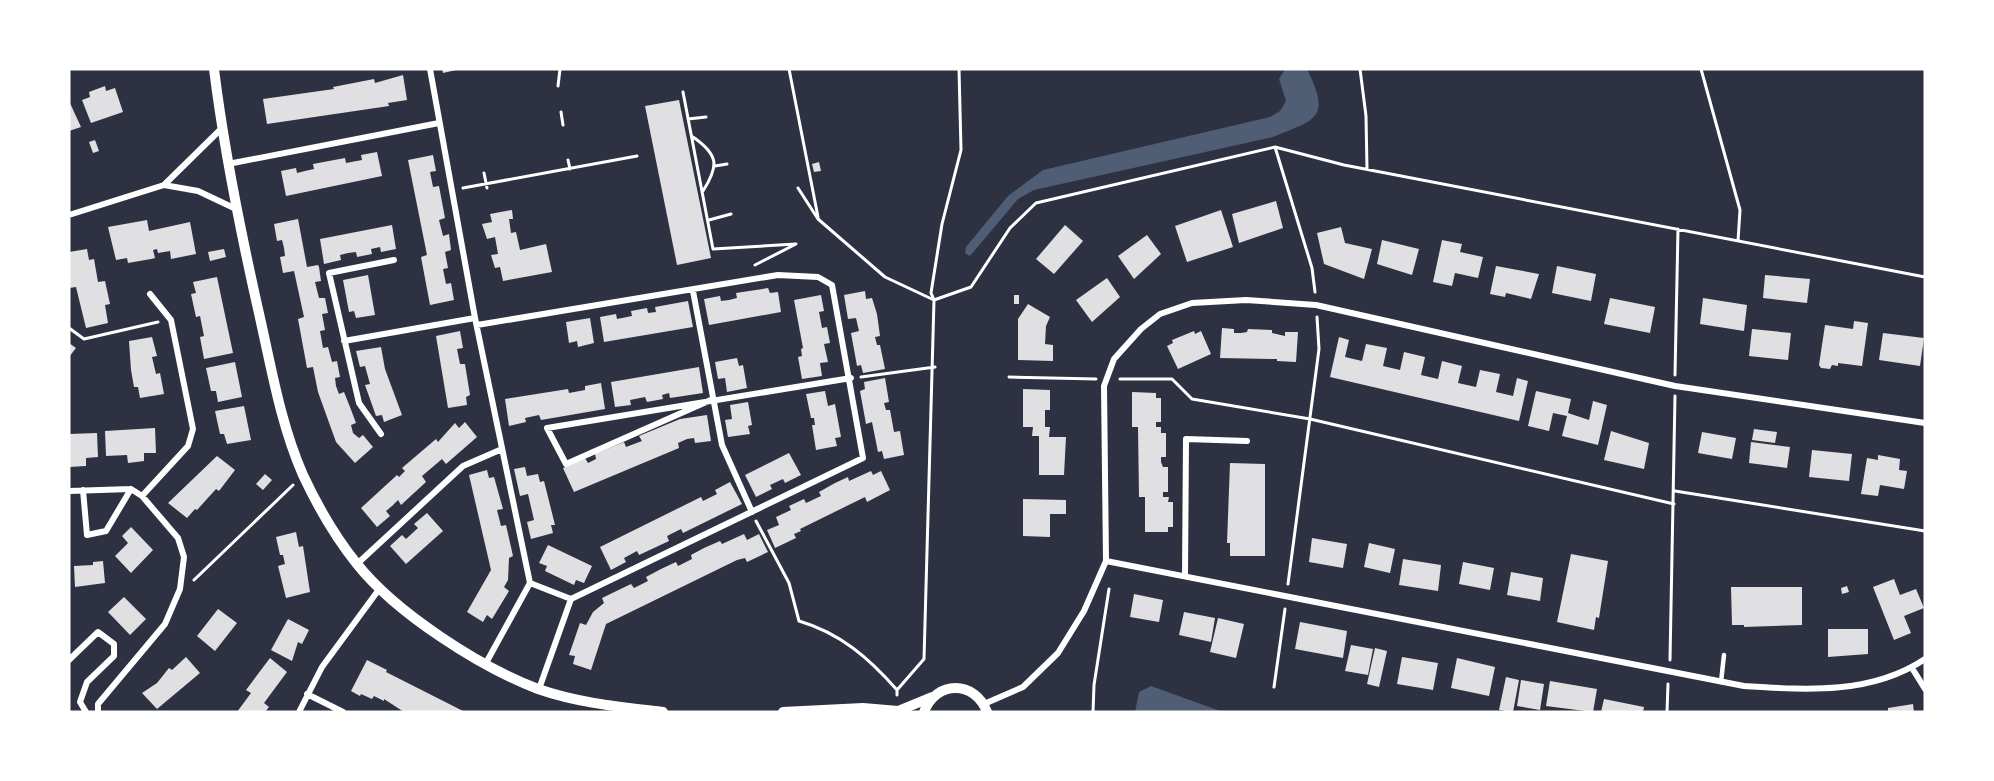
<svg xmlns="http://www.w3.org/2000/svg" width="1994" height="781" font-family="'Playfair Display',serif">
  <rect width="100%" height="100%" fill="#2d3142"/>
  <path fill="#4f5d75" d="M1285,69H1307C1331,118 1317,119 1273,137L1034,190L1018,199L970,256L965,253L966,247L1008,196L1043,170L1270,117L1280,111L1286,101L1279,79Z
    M1151,686L1223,712H1135L1139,692Z"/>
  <path fill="#e0e0e3" d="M442,69H456V70L443,73Z
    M403,75L407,100L388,103L389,106L267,124L263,99L334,89L333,87L374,79L375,83Z
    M105,86L106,91L115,88L123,112L91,123L82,100L90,97L89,92Z
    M679,100L711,258L677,265L645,106Z
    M69,101L81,127L69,131Z
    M95,140L99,151L93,153L89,142Z
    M377,152L382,176L286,196L281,171L296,168L297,173L305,171L314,169L313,164L345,158L346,163L362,160L361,155Z
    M433,155L436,171L430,172L433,187L439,186L445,218L439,220L443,236L449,234L451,250L445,252L448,268L443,269L446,284L451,283L454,300L430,305L421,257L427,255L408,160Z
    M819,162L821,171L814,172L812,164Z
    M1276,201L1283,228L1239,243L1232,214Z
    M512,210L513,219H509L511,233L516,232L520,250L546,244L552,272L503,281L500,267L495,268L491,255L498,254L495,237L487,239L482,224L492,222L490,214Z
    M1221,210L1233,247L1187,262L1175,226Z
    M298,219L307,267L318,265L319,267L321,281L315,282L319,298H325L328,313L322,314L325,330L320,331L323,348L328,347L332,362L337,361L340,377L335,378L336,386L339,394L344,392L350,407L356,423L351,425L353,433L359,438L363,435L373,447L355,463L336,442L318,392L313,367L307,368L298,319L304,317L294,271L283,273L280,257L285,256L284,248L282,240L277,241L274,224Z
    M147,220L149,231L190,222L196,254L171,259L170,251L158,253L157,249L153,250L155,258L151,259L128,263L127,258L116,260L108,227Z
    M392,225L396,249L381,252L380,247L371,249L372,254L357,257L356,252L348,253L340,255L341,260L324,264L320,239Z
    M1065,225L1083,241L1054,274L1036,259Z
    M1341,227L1345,243L1372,249L1364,279L1324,264L1317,233Z
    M1147,235L1161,254L1134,279L1118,256Z
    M1382,240L1419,249L1412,275L1377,264Z
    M1442,240L1462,244L1460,252L1483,257L1478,278L1455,273L1452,286L1433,282Z
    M87,249L89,260L94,259L98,282L105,281L110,304L105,305L108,323L86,328L76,287L69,288V252Z
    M224,249L226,257L210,261L208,252Z
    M1496,266L1539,274L1531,299L1506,293L1505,297L1490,294Z
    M1557,266L1596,274L1591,301L1552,293Z
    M368,275L375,315L356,318L354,311L349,312L343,280Z
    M1765,275L1810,279L1807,303L1763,298Z
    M217,277L233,353L204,359L200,337L204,336L200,316L196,317L191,294L196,293L193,282Z
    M1107,278L1120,297L1092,322L1076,300Z
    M768,288L770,293L778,292L781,312L709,325L704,299L720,296L721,301L729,300L737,298L736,293Z
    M865,291L866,299L872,298L877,314L880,336L875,337L877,345H880L885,369L863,373L861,365L857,366L851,333L859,331L856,318L848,319L844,295Z
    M821,295L824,311L819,312L822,328L827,327L830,343L824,344L828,362L820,363L822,376L802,379L798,357L802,356L801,349L803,348L794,300Z
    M1014,295H1019V304H1014Z
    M1610,298L1655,307L1650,333L1604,324Z
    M1703,298L1747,305L1744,331L1700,324Z
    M688,301L693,327L604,342L600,317L616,314L617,319L632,316L631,311L647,308L648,313L656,312L655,307Z
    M1028,304L1050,317L1046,326L1045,344L1053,345V361L1018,360V319Z
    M590,318L594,343L578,347L577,341L569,343L566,322Z
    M1854,321L1868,323L1862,366L1838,363V366L1832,365L1830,369L1821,368L1819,365L1825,325L1853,329Z
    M1222,328L1234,329V333H1241L1247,332L1248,329L1272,330V333L1285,336V332H1298L1296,362L1277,361V359L1220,358Z
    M1752,329L1791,333L1788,360L1749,356Z
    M460,331L463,348L457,349L460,364H465L470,395L466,397L467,405L448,408L436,336Z
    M1194,331L1195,334L1201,331L1211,354L1178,369L1167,346L1173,343L1172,340Z
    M1883,333L1924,338L1920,366L1879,360Z
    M152,337L157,356L152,357L156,374L160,373L164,394L140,398L138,387H134L131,370L129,341Z
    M1339,337L1349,340L1345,357L1362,361L1366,344L1387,348L1383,366L1400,370L1404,352L1425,357L1421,375L1438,379L1442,361L1462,366L1458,383L1476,387L1480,370L1500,374L1496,392L1513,396L1517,378L1528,381L1519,421L1330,377Z
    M69,343L76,348L69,357Z
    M381,347L385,369L402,415L384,422L382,415L376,416L365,385L370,384L365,366L360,367L356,351Z
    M737,358L739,366L743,365L747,388L727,392L725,378L718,379L715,362Z
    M235,362L242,397L218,402L216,391H211L206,368Z
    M699,367L703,393L670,398L669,393L662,395L663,399L647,402L645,397L630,400L631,405L615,407L611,382Z
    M885,378L889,402L884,403L886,410H890L894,432L900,431L904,455L884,459L882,451L878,452L872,422L866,424L860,391L865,389L864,382Z
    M601,383L605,409L541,420L539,415L525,418L526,422L509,426L505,399L568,389L569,393L585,390V386Z
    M1023,389L1050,390V410H1045V427H1050L1049,437H1066L1064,475H1039V436H1032L1033,427H1023Z
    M825,391L828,406L835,404L841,437L835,438L837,446L816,450L812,425H815L814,418H811L806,394Z
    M1536,391L1571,399L1568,413L1589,420L1593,401L1607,405L1598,445L1562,436L1567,416L1553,413L1549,431L1528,426Z
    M1132,392L1156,393V398H1161V422H1156V427H1161V433H1166V457H1161V462L1163,467H1168V492H1163V497H1169L1168,502H1173V527H1168V532H1145V497H1139L1138,427H1132Z
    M748,402L752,425L748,426L750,434L728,437L725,420L732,419L730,405Z
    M244,406L251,440L227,444L224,434H220L215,411Z
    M707,415L711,441L695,443L694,438L687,439L678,443L679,448L574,492L563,468L585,458L588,463L596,459L595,454L624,442L626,447L642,441L639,436L680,419Z
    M465,422L477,437L446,464L442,459L422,476L426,482L401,505L398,500L392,506L386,511L390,516L377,527L361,508L397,475L399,477L405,471L402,468L436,439L438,442L455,423L459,428Z
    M155,428L156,453H144V461L128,463L127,455L106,456L105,431Z
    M1754,429L1777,432L1775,443L1752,440Z
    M1611,431L1649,443L1644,469L1604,460Z
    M1702,432L1736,438L1732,459L1698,453Z
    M97,433L98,457L86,458V466L69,467V434Z
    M1751,442L1790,447L1787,468L1749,463Z
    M1812,450L1852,454L1849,481L1809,477Z
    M789,453L801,475L785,483L783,479L770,485L772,489L756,497L745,475Z
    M1878,455L1900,459L1899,470L1907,471L1904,489L1880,485L1878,496L1861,494L1867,458L1878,460Z
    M217,456L235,470L219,491L216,489L197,510L195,509L187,518L168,503Z
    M1230,463L1265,464V556H1230V543H1227Z
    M525,467L527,476L538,474L540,482L544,481L555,525H551L553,533L531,539L527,522L534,520L528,494L520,496L514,469Z
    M487,470L489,478L494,477L503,509L497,510L501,526L506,525L513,556L509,558L508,580L504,587L509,591L492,619L487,615L483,622L467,612L491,570L469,475Z
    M871,471L873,475L881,471L890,490L867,502L865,497L800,529L801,531L794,534L796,538L775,548L767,530L779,525L776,517L791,510L789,506L804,499L806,503L821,496L819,492L835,483L848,477L849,481Z
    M265,474L272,480L263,490L256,484Z
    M730,482L742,504L683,533L681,529L667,536L669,541L639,555L637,551L624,558L626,562L611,570L600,547L701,497L703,501L717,494L715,490Z
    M1023,499L1066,500V514H1050V537L1023,536Z
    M427,513L443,531L406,564L390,546L402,535L406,539L418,528L414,524Z
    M131,527L153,550L131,573L115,556L128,543L122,536Z
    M296,532L299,547L303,546L310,592L286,598L278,566L285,564L283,555H280L276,537Z
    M744,534L747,540L759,534L768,552L747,562L745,558L737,560L606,624L591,670L573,664L575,656L569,655L580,623L586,625L593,612L604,603L602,598L631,584L634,588L648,581L646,577L661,569L676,562L678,566L692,559L691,555L704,548L720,541L722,544Z
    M1312,538L1347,544L1343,568L1309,562Z
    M1369,543L1395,549L1390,573L1364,567Z
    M548,545L592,566L584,583L576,580L574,585L545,571L547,566L539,563Z
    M1571,554L1608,561L1599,618L1596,617L1594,630L1557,622Z
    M1403,559L1441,565L1438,591L1399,585Z
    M103,561L105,583L75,587L74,566L93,565V562Z
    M1463,562L1494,568L1490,590L1459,584Z
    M1511,572L1543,578L1540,601L1507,595Z
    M1894,579L1900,595L1916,589L1924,608L1904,616L1911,633L1894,640L1873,587Z
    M1847,586L1849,592L1842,594L1841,588Z
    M1731,587H1802V625L1744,627V625H1732Z
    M1134,594L1163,600L1159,622L1130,617Z
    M124,597L146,619L130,635L108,612Z
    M218,609L237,623L215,651L197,636Z
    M1184,612L1215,618L1211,642L1179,635Z
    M1218,618L1244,624L1236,658L1210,652Z
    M288,619L309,630L302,644L298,642L292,661L271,650Z
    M1300,622L1347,631L1343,658L1295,649Z
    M1828,629H1868V654L1828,657Z
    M1351,645L1373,649L1368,675L1345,671Z
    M1375,648L1387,651L1379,687L1367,684Z
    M186,657L200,673L157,709L142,693L157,683L169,668L172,670Z
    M1402,657L1438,663L1433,690L1397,684Z
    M270,658L287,672L264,703L269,707L265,712H237L251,693L246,690Z
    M1457,658L1495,667L1489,696L1451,688Z
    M367,660L387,670L386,672L465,712H404L384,699V701L374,696L372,699L361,694L360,696L351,691Z
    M1506,677L1519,680L1513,712L1499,710Z
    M1521,680L1544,684L1540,710L1517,706Z
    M1550,681L1597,689L1593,712L1546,706Z
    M1604,699L1644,707L1643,712H1601Z
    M1913,704L1914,712H1888V708Z"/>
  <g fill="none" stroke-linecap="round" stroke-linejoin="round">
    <path stroke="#fff" stroke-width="3" d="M789,69L818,217
      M1360,69L1366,116L1367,169
      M1701,69L1740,210L1738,241
      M558,86L560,69
      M683,92L713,249L796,244L755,265
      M561,112L563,125
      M688,119L706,117
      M693,137C719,155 719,166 703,191
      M1275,147L1312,268L1315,292
      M568,160L570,169
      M715,166L727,164
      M484,173L487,188
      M463,188L637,156
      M798,188L818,219L885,277L934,300L971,287L1010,228L1036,203L1275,147L1344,165L1925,277
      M709,220L731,214
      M69,328L84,339L158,322
      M1675,375L1678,229
      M861,377L935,367
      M1009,377L1096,379
      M1120,379H1172L1192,399L1310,419L1674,504
      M1675,491L1925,531
      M756,521L789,583L799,621C840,633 869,658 897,690
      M194,580L293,485
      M1288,584L1319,349L1317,317
      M1670,660L1675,396
      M1274,687L1285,609
      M897,695V690L924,659L934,300L931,293L942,224L961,150L959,69
      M1093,712L1094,685L1109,589
      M1667,712L1668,684"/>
    <path stroke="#fff" stroke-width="4.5" d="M1721,682L1724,655"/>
    <path stroke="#fff" stroke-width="6" d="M430,69L475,318L530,583L486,663
      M228,164L439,123
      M164,185L221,129
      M69,215L164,185L198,191L236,209
      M693,291L722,445L752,512
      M477,325L778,275L818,277L832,285L863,458L571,599L539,689
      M344,341L475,318
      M713,399L566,464L547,428L851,378
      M381,434L359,403L329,273L394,260
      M83,490L87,535L106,531L131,489
      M69,491L131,489L142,496L178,538L184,557L180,589L165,624L98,704V712
      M142,496L188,446L193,429L171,320L150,294
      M1106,561L1744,686C1806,690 1871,695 1925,659
      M357,564L463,466L502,449
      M1185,576L1186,439L1247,441
      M530,583L571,599
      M69,660L98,632L114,644V656L87,682L80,702L86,712
      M1912,668L1925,689
      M307,694L343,712
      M984,704L1023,687L1058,653L1084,611L1106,561L1104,386L1114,359L1141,329L1160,314L1192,303L1246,300L1316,305L1675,386L1925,423
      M299,712L322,667L380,588"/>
    <path stroke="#fff" stroke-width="10" d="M214,69C224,150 240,229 258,309C271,365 280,423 303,475C317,505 336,538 357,564C396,613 480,667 538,689C578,703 621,707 663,712
      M783,712L863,708L898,711L932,697
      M924,712C936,680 975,680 987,712"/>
  </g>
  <rect width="1994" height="781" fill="none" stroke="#ffffff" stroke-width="141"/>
</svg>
